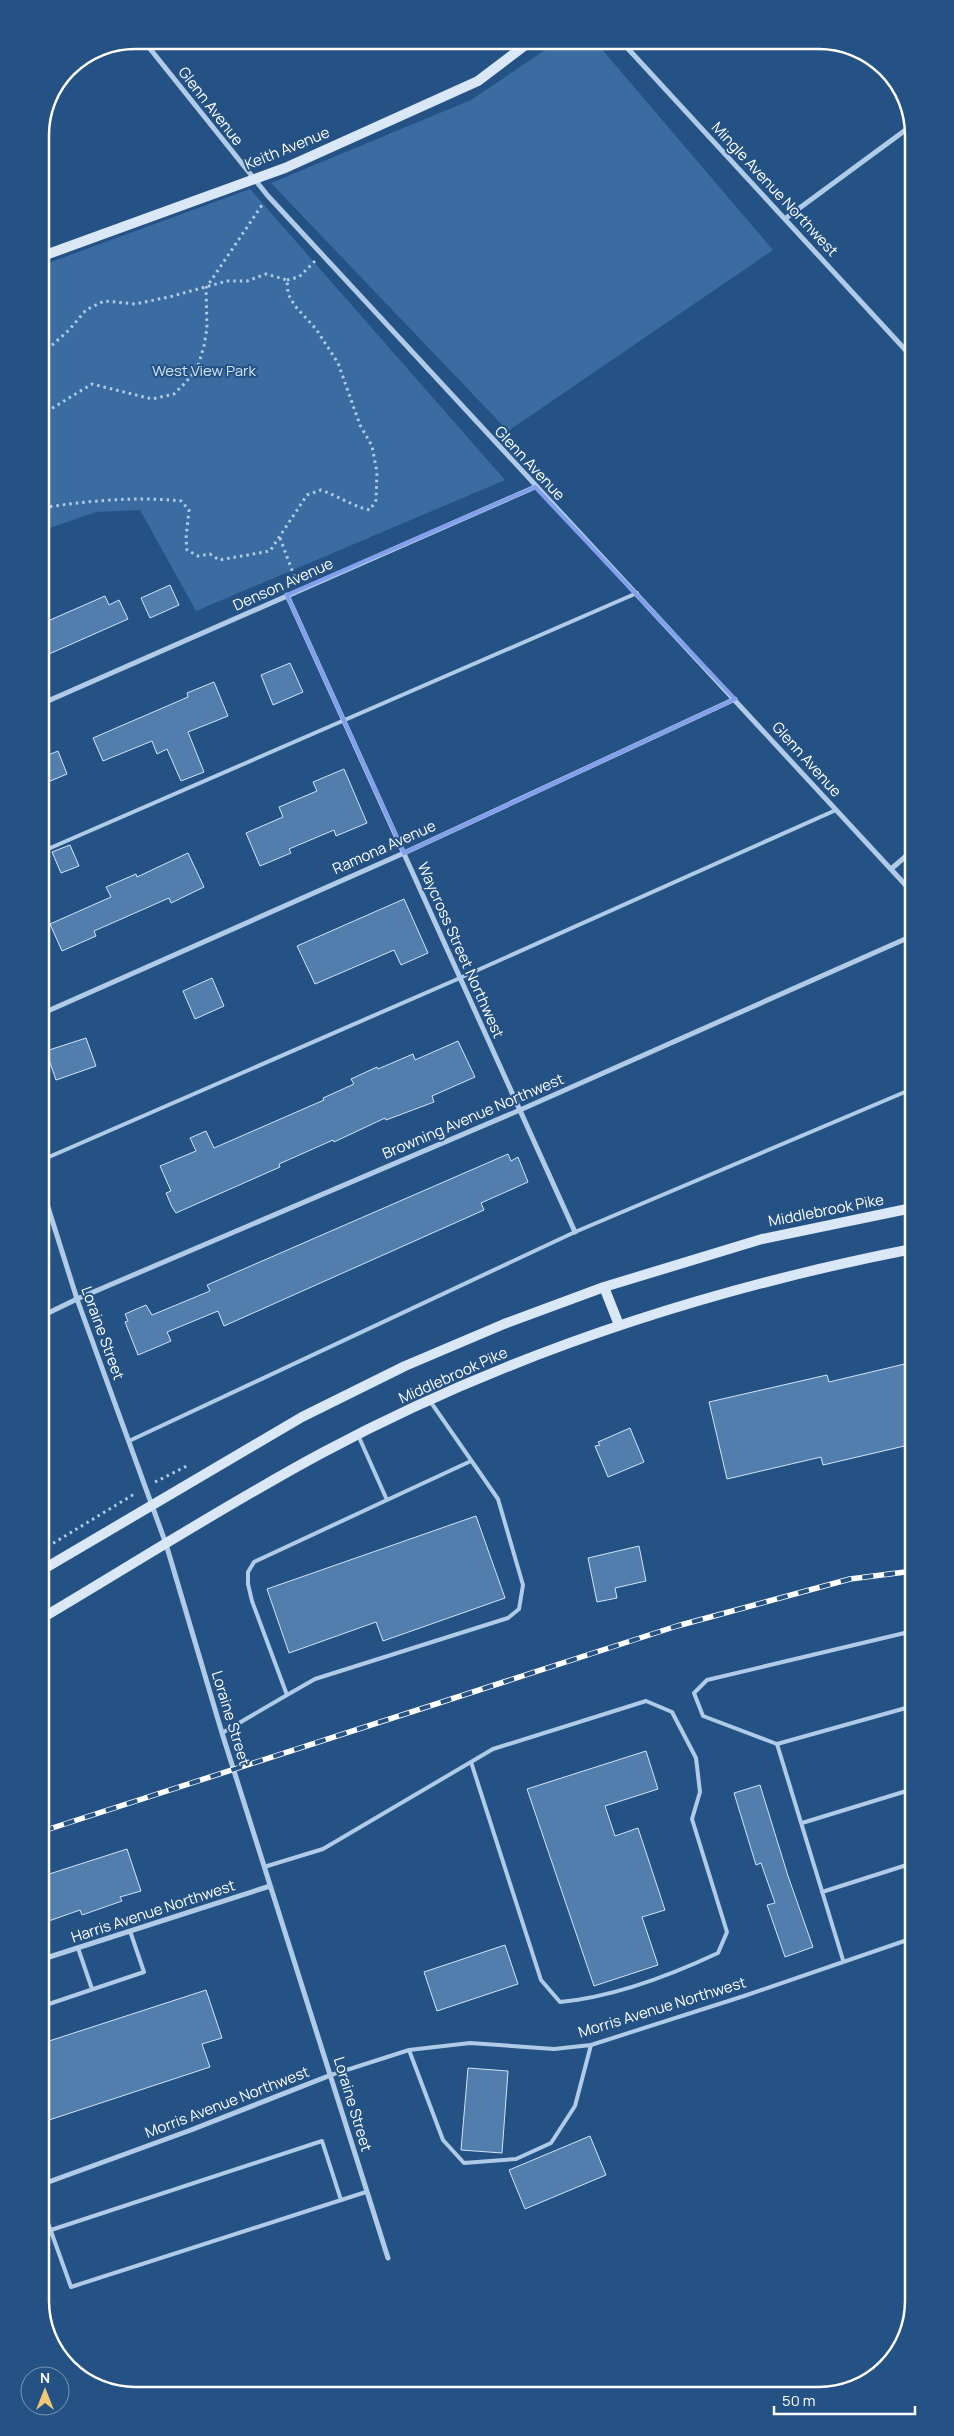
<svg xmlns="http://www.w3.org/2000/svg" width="954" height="2436" font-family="Manrope,sans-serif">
  <rect width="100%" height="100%" fill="#255284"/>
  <path fill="#3a6ca1" d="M560,40H594L773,250L508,431L271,183L471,100Z
    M250,189L505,480L196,611L140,510L96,512L41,531L40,266Z"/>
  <path fill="#527eae" stroke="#d3e4f6" d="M170,585L179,605L150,618L141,598Z
    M105,596L109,605L119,600L128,619L49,654L41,637V624Z
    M290,663L303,692L273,705L261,675Z
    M214,682L228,716L188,732L204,772L181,781L167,749L157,754L152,741L103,761L93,738L188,697L187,693Z
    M58,751L67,774L41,785V758Z
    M344,769L367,823L336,836L334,830L289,849L291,853L260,866L246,833L283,817L279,807L317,791L313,782Z
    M70,845L79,866L61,873L52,852Z
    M188,853L204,887L171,903L169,898L94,931L96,936L62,951L50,924L111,897L106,887L136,874L137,877Z
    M404,899L428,953L401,965L394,950L315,984L297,946Z
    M212,978L224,1006L195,1019L183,991Z
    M86,1038L96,1066L56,1080L46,1051Z
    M458,1041L475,1077L432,1096L434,1102L386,1120L385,1118L334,1142L333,1140L279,1164L280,1167L176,1213L172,1207L166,1193L171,1191L160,1166L196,1151L190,1138L206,1131L214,1148L324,1100L323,1098L354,1084L351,1079L377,1067L378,1069L413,1054L415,1060Z
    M508,1154L511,1161L518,1157L528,1182L481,1203L484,1210L224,1326L218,1311L167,1332L171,1341L138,1355L125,1322L128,1321L125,1314L146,1305L152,1315L210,1291L207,1285Z
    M913,1362V1444L823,1465L821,1457L727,1479L709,1402L827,1375L829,1382Z
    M630,1428L644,1462L608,1477L595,1446L600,1445L598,1442Z
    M476,1516L505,1598L383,1641L376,1622L289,1653L267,1589Z
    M639,1546L646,1581L615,1588L617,1598L597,1602L588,1558Z
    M646,1751L658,1789L605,1806L615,1836L638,1828L665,1910L642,1917L658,1965L594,1986L527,1789Z
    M760,1785L788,1876L813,1947L785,1957L767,1905L775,1903L761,1863L756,1865L734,1793Z
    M127,1849L141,1891L120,1897L122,1901L82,1915L80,1910L43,1923V1876Z
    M505,1945L518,1984L437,2011L424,1972Z
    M206,1990L222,2038L202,2044L210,2067L43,2122V2043Z
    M468,2068L508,2071L502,2153L461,2150Z
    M590,2136L606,2175L525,2209L509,2170Z"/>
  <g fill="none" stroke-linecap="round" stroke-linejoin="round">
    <path stroke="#afcbe8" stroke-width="3" stroke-dasharray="2.5 4" stroke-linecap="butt" d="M287,280L299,277L315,261
      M41,352L50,347L69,330L86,310L104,301L135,304L169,297L227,281H247L266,274L287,280L288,294L295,306L316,329L338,363L360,425L372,446L377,472L376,500L370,510C352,506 338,496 321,490L307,495L270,551L219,560L210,554L198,556L187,550L186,538L189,510L181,501C135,496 87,501 41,508
      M41,415L92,384L152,399L174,394L186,382L197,369L204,346L207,328L206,288L262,205
      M280,538L296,581
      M155,1482L189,1465
      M42,1550L136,1493"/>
    <path stroke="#afcbe8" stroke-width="4" d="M41,852L637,593
      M42,1160L460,978L836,810
      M129,1441L575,1232L912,1089
      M387,1500L471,1461
      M287,1695L315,1679L508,1618L519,1609L523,1585L498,1499L430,1401
      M222,1733L287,1695L252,1601L248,1584V1572L254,1562L387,1500L358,1435
      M777,1744L913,1706
      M802,1823L913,1789
      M264,1867L323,1849L493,1749L646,1701L672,1712L696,1758L700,1792L692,1819L727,1932L718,1953C669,1976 614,1997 560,2002L541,1980L471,1762
      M822,1892L913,1863
      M78,1948L92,1989
      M843,1960L777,1744L703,1716L694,1693L707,1680L913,1631
      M43,2006L144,1972L130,1931
      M409,2050L443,2140L464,2163L516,2159L551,2143L575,2106L591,2045
      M331,2075L409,2050L470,2043L554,2049L591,2045L744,1996L913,1938
      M43,2209L71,2287L366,2192
      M51,2230L322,2141L341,2200"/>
    <path stroke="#afcbe8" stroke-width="5" d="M143,40L268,196L912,892
      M620,40L911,356
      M786,218L911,126
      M287,595L575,1232
      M41,704L535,487
      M891,869L912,851
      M41,1014L404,853L735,699
      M42,1188L77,1299L166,1544L222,1733L388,2258
      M42,1316L77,1299L520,1110L912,936
      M43,1959L270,1886
      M43,2184L191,2130L331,2075"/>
    <path stroke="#d9e7f7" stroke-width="10" d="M40,257L285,168L478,81L532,40
      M604,1287L619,1325
      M42,1570L302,1417L405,1366L504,1324L604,1287L762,1239L912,1208
      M42,1618C135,1563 227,1504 322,1453C507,1354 708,1289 912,1249"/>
    <defs>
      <path id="rail" d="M43,1831L677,1626L850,1579L913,1571"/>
    </defs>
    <use href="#rail" stroke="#fff" stroke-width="5.5"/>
    <use href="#rail" stroke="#255284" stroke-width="4" stroke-dasharray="11" stroke-linecap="butt"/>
  </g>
  <path fill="none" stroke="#839eea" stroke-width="4" stroke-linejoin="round" d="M535,487L735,699L404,853L287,595Z"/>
  <g text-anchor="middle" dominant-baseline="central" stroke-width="4" stroke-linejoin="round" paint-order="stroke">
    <g font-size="15" fill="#fff" stroke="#255284">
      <text transform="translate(211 106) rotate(52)">Glenn Avenue</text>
      <text transform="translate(287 148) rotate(-22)">Keith Avenue</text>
      <text transform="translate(775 189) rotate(47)">Mingle Avenue Northwest</text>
      <text transform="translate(530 463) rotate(47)">Glenn Avenue</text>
      <text transform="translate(283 584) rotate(-24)">Denson Avenue</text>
      <text transform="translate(807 759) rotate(48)">Glenn Avenue</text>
      <text transform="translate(384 847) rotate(-24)">Ramona Avenue</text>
      <text transform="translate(461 950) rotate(66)">Waycross Street Northwest</text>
      <text transform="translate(473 1116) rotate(-23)">Browning Avenue Northwest</text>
      <text transform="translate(826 1210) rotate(-11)">Middlebrook Pike</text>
      <text transform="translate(103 1333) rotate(70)">Loraine Street</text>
      <text transform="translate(453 1375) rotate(-24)">Middlebrook Pike</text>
      <text transform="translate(231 1718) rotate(73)">Loraine Street</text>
      <text transform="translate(153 1911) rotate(-18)">Harris Avenue Northwest</text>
      <text transform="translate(662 2007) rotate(-17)">Morris Avenue Northwest</text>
      <text transform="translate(227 2102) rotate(-21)">Morris Avenue Northwest</text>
      <text transform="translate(353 2104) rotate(73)">Loraine Street</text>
    </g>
    <g font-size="15" fill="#d3e4f6" stroke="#255284">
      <text x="204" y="370">West View Park</text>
    </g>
  </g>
  <path d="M0 0H954V2436H0ZM135 49H819A86 86 0 0 1 905 135V2301A86 86 0 0 1 819 2387H135A86 86 0 0 1 49 2301V135A86 86 0 0 1 135 49Z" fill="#255284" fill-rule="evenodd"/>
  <path fill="none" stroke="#fff" stroke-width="2.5" d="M135 49H819A86 86 0 0 1 905 135V2301A86 86 0 0 1 819 2387H135A86 86 0 0 1 49 2301V135A86 86 0 0 1 135 49Z"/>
  <g transform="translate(45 2391)"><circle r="24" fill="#255284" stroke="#7c97b5"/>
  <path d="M0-4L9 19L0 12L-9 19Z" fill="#f1c874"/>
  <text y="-8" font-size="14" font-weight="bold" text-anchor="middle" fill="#ffffff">N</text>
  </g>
  <path d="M774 2406v8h141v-8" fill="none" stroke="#ffffff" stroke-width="2.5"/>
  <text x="782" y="2406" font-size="15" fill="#ffffff" stroke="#255284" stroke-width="4" paint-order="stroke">50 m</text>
</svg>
